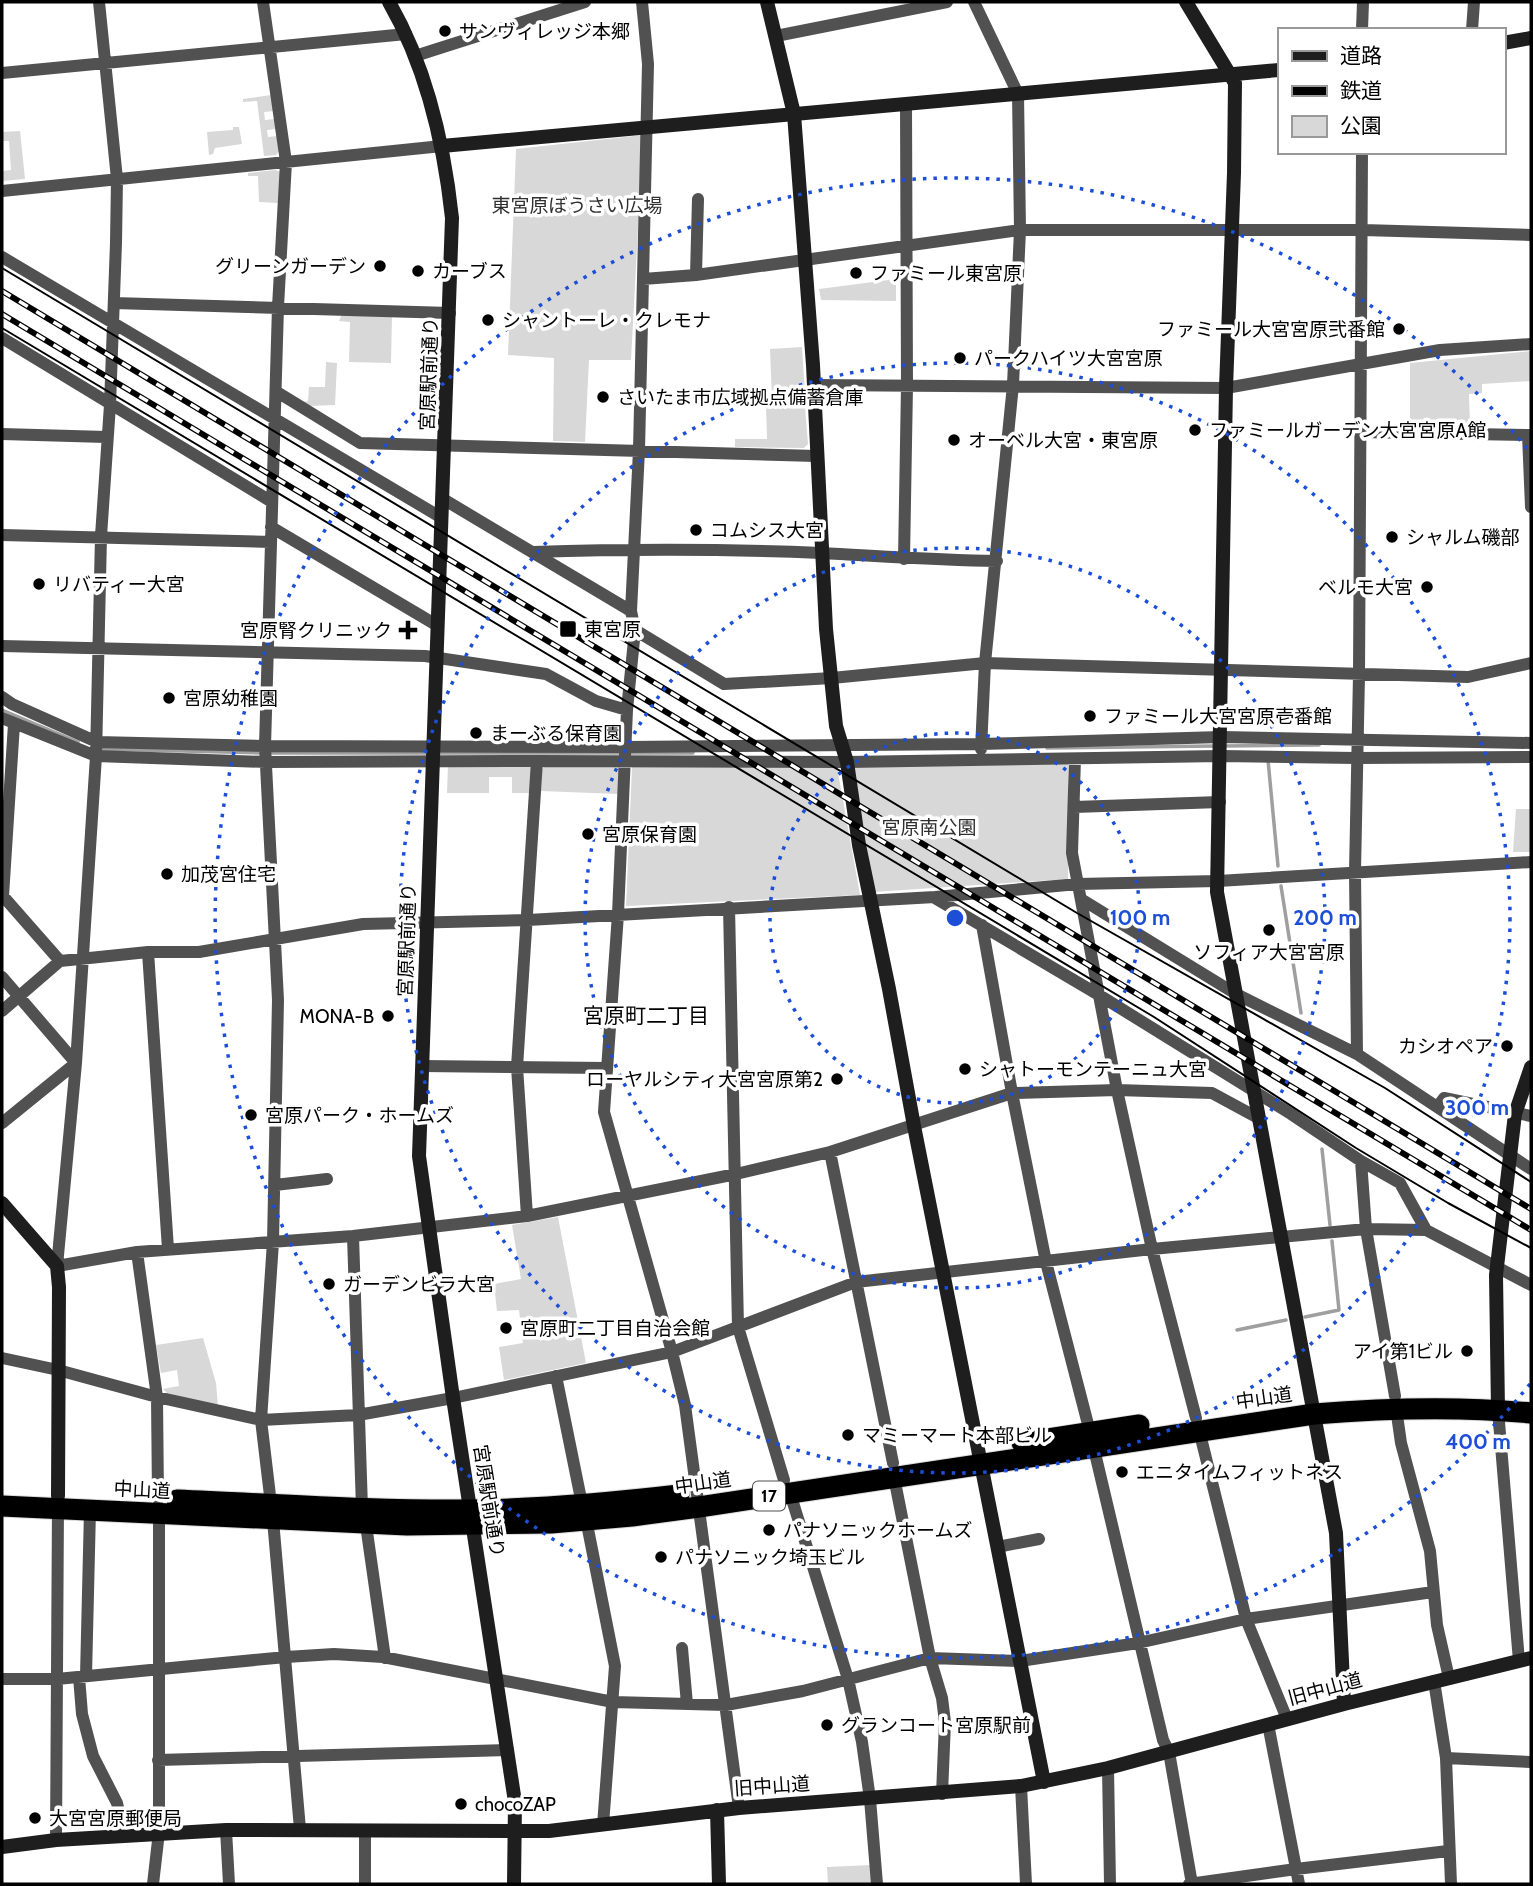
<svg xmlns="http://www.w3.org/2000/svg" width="1533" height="1886" font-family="Cabin,'Noto Sans JP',sans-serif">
  <rect width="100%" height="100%" fill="#fff"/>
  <path fill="#d8d8d8" d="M271,95L274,111L264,112L265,120L274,119L276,129L267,130L268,137L277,136L279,151L276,155L264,156L257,101L243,102V99Z
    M233,127H239L242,144L215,148L213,154L209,155L207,132L233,130Z
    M20,131L25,179L2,181V171L11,170L9,141H2V132Z
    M643,135L631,360H589L585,442L553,441L554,358L508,355L516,149Z
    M276,170L280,172L279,203L259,202L258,176H248V173Z
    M896,279V301L821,300L819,289Z
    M342,314L392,316L391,363L349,362L350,322L339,321Z
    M802,347L805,395L801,399L772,400L770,349Z
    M1531,351V381L1482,384V393L1469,394L1470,428L1410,427V363Z
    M326,362L337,363L335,405L308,406L302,402L308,401L309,387H325Z
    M766,406H805L808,444L804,448L735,447V439H767Z
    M617,764L620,768L619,794L541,791L542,769L547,765Z
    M1068,764V879L874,892L852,767Z
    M448,765H530L535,770V793H512V777H489V793H447Z
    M632,767H837L860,895L626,906Z
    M1516,809H1531V852H1513Z
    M558,1217L586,1363L504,1380L499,1347L523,1343L519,1310L497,1311L494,1284L521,1279L512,1225Z
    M203,1338L216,1383L218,1406L167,1393L163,1389L179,1386L177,1370L161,1373L156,1345Z
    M871,1865L872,1884H828L827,1867Z"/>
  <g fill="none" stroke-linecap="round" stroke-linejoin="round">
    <path stroke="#9f9f9f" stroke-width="3.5" d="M2,710L78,742
      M1222,746L1319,745
      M1047,748L1214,746
      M99,749L262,753
      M270,753H430
      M438,753H693
      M1268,760L1278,866
      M1281,886L1301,1013
      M1322,1149L1330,1225
      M1305,1317L1339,1310L1332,1241
      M1237,1330L1286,1320"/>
    <defs>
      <path id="highway" d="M1022,1443L1139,1425
        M177,1500C275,1504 373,1511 471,1510C540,1509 610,1503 679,1495
        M2,1506L407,1525L551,1523L632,1516L699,1507L1314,1414C1387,1408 1458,1406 1531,1413"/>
    </defs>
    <use href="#highway" stroke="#dbdbdb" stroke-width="23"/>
    <path stroke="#515151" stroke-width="12" d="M99,2L117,179L116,243L110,405L101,536L96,756L76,1063L57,1266L137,1252L353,1236L527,1216L736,1174L830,1152L1012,1093L1117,1090L1212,1093L1260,1119
      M263,2L286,162L278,307L265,746L278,1000L273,1242L261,1420L271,1504
      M642,2L648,64L639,450L631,611L635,630L627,710L618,914L604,1112L672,1352L685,1405L739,1808
      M974,2L1018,94L1020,230L1013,385L985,663L981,749
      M1362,30L1363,2
      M1472,30L1474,2
      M776,36L947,2
      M415,56L585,2
      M2,73L406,34
      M2,191L442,146
      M2,257L442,518
      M696,275L698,199
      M643,279L696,275L1020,230H1363L1531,235
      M114,303L450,313
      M2,338L272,502
      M814,385L1226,388L1440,350L1531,344
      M277,392L360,443L816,456
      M1360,432L1531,435
      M2,434L106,437
      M1528,435L1531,507
      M443,499L631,611
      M271,527L438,626
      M2,535L271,542
      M533,552C629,549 725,549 821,553C880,556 938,560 997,561
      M904,559L907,386L906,104
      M635,630L724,684L832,678L985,663L1468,677L1531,663
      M2,646L425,656L546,674L596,701L627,710
      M2,697L12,704L97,742L265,746L626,747L981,744L1221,737L1531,743
      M2,718L96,756L265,762L537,761
      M1075,759L1072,853L1117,1090L1152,1249L1196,1418
      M1074,807L1220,802
      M2,895L60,961
      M3,896L14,724
      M935,898L1099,995L1291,1114L1361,1161L1400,1183L1426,1230
      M1081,899L1236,994L1357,1054L1531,1169
      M729,907L738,1327L784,1480
      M982,925L1012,1093L1046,1262L1090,1432L1163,1740L1169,1752L1192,1884
      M148,952L168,1249
      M2,977L76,1063L2,1123
      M2,1011L60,961L148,952H199L363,924L528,920L935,897L1078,884L1218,881L1531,862
      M1357,1054L1355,872L1359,675L1362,152
      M422,1066L606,1068
      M1438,1106L1444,1098L1531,1116
      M830,1152L893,1463
      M1361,1161L1366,1229L1395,1396
      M275,1185L327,1179
      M527,1216L517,1067L537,761L847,762L1221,756L1356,758L1531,757
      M353,1236L362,1508
      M137,1252L157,1397L158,1499
      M2,1358L58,1370L157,1397L261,1420L358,1415L453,1398L672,1352L856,1282L1152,1249L1366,1229L1426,1230L1531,1285
      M556,1376L582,1504
      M1396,1408L1401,1443L1430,1551L1437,1625L1449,1678
      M1498,1410L1519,1661
      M1199,1430L1246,1619L1287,1719
      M894,1477L930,1658L942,1698L945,1722L942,1794
      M790,1493L848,1679L862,1742L870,1799L877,1884
      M586,1519L615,1666L603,1825
      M273,1520L300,1829
      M366,1525L385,1658
      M997,1547L1039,1539
      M682,1648L687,1704
      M86,1676L90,1510
      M79,1677L82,1714L93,1756L117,1803L124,1835
      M2,1679H57L286,1657L334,1654L383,1657L613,1702L726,1705L803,1691L930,1658L1020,1661L1138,1643L1246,1619L1433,1592
      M1434,1681L1446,1758L1451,1884
      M1268,1724L1299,1884
      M1446,1758L1531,1762
      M158,1760L508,1750
      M1108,1768L1110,1884
      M1021,1786L1026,1884
      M226,1830L229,1884
      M56,1840L58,1504
      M153,1884L159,1832V1513
      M365,1884V1830
      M1189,1884L1296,1869L1448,1851"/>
    <path stroke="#1e1e1e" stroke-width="14" d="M389,2C427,68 444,143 452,218L419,1156L453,1398L515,1802L514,1884
      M767,2L794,114L813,365L826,629L836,726L847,762L859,845L889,989L914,1126L1044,1782
      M1186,2L1235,83L1234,173L1226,388L1217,892L1336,1533L1344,1704
      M1503,43L1531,38
      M442,146L1279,70
      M2,1203L57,1266L59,1287L58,1496
      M1498,1410L1496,1275L1515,1114L1531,1067
      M717,1810L719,1884
      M2,1847L56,1840L226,1830L549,1831L739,1808L1021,1786L1108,1768L1344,1704L1531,1658"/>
    <use href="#highway" stroke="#000" stroke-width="21"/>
    <path stroke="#000" stroke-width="2" d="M2,268L1077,913L1385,1088L1531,1182
      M2,328L1154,1017L1356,1148L1448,1203L1531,1248"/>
    <defs>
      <path id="rail" d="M2,291L1531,1209
        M2,314L1531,1230"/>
    </defs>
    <use href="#rail" stroke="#000" stroke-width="6"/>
    <use href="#rail" stroke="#fff" stroke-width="3.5" stroke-dasharray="10" stroke-linecap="butt"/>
  </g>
  <g fill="none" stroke="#1d4ed8" stroke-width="3.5" stroke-dasharray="3.5 7">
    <circle cx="955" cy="918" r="185"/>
    <circle cx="955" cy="918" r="370"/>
    <circle cx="955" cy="918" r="555"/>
    <path d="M1530 1384A740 740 0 1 1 1530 452"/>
  </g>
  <g fill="#000" stroke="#fff" stroke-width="2.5">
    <circle cx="445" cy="31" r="7"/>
    <circle cx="380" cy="266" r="7"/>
    <circle cx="418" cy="271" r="7"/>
    <circle cx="856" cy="273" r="7"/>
    <circle cx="488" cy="320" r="7"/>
    <circle cx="1399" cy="329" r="7"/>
    <circle cx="960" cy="358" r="7"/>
    <circle cx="603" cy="397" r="7"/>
    <circle cx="1195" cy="430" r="7"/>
    <circle cx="954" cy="440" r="7"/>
    <circle cx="696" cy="530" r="7"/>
    <circle cx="1392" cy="537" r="7"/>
    <circle cx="39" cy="584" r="7"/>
    <circle cx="1427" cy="587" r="7"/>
    <rect x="559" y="620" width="18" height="18" rx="3.5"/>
    <path d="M404.5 619.5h7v7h7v7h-7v7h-7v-7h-7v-7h7z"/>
    <circle cx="169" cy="698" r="7"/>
    <circle cx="1090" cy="716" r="7"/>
    <circle cx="476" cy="733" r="7"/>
    <circle cx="588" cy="834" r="7"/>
    <circle cx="167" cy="874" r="7"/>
    <circle cx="1269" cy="930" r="7"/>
    <circle cx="388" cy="1016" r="7"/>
    <circle cx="1507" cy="1046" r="7"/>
    <circle cx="965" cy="1069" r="7"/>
    <circle cx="837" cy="1079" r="7"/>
    <circle cx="251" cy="1115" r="7"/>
    <circle cx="329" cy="1284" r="7"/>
    <circle cx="506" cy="1328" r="7"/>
    <circle cx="1467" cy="1351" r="7"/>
    <circle cx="848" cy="1435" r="7"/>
    <circle cx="1122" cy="1472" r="7"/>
    <circle cx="769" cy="1530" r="7"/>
    <circle cx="661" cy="1557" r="7"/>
    <circle cx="827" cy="1725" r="7"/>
    <circle cx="461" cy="1804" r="7"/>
    <circle cx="35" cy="1818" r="7"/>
  </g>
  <g text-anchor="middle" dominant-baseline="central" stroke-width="7" stroke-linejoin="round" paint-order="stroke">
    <rect fill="#fff" stroke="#4c4c4c" stroke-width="2" x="753" y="1481.5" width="32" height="29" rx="5"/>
    <g font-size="18" font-weight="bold" fill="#000">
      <text x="769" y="1496">17</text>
    </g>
    <g font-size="19" fill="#000" stroke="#fff" text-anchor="start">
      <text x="459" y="31">サンヴィレッジ本郷</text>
      <text x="366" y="266" text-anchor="end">グリーンガーデン</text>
      <text x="432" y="271">カーブス</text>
      <text x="870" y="273">ファミール東宮原</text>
      <text x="502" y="320">シャントーレ・クレモナ</text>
      <text x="1385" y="329" text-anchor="end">ファミール大宮宮原弐番館</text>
      <text x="974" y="358">パークハイツ大宮宮原</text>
      <text x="617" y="397">さいたま市広域拠点備蓄倉庫</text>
      <text x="1209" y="430">ファミールガーデン大宮宮原A館</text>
      <text x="968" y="440">オーベル大宮・東宮原</text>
      <text x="710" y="530">コムシス大宮</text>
      <text x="1406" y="537">シャルム磯部</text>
      <text x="53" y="584">リバティー大宮</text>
      <text x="1413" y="587" text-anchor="end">ベルモ大宮</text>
      <text x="584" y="629">東宮原</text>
      <text x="392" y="630" text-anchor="end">宮原腎クリニック</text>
      <text x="183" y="698">宮原幼稚園</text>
      <text x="1104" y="716">ファミール大宮宮原壱番館</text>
      <text x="490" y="733">まーぶる保育園</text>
      <text x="602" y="834">宮原保育園</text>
      <text x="181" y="874">加茂宮住宅</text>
      <text x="1269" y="952" text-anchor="middle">ソフィア大宮宮原</text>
      <text x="374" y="1016" text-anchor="end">MONA-B</text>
      <text x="1493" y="1046" text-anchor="end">カシオペア</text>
      <text x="979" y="1069">シャトーモンテーニュ大宮</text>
      <text x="823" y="1079" text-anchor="end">ローヤルシティ大宮宮原第2</text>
      <text x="265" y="1115">宮原パーク・ホームズ</text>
      <text x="343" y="1284">ガーデンビラ大宮</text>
      <text x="520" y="1328">宮原町二丁目自治会館</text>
      <text x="1453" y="1351" text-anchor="end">アイ第1ビル</text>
      <text x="862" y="1435">マミーマート本部ビル</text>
      <text x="1136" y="1472">エニタイムフィットネス</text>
      <text x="783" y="1530">パナソニックホームズ</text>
      <text x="675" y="1557">パナソニック埼玉ビル</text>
      <text x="841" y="1725">グランコート宮原駅前</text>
      <text x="475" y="1804">chocoZAP</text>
      <text x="49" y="1818">大宮宮原郵便局</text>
    </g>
    <g font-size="19" fill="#2f2f2f" stroke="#fff">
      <text x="577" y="205">東宮原ぼうさい広場</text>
      <text x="929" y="827">宮原南公園</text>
    </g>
    <g font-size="19" fill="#000" stroke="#fff">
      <text transform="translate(429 374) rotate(-88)">宮原駅前通り</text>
      <text transform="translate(407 940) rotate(-88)">宮原駅前通り</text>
      <text transform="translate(1264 1398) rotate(-8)">中山道</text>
      <text transform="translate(703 1483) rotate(-8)">中山道</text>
      <text transform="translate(142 1490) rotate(3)">中山道</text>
      <text transform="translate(489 1501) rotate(81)">宮原駅前通り</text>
      <text transform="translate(1325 1689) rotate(-15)">旧中山道</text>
      <text transform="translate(772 1786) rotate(-4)">旧中山道</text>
    </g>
    <g font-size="21" fill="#000" stroke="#fff">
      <text x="646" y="1015">宮原町二丁目</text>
    </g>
  </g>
  <circle cx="955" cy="918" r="10" fill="#1d4ed8" stroke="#fff" stroke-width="3.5"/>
  <g font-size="21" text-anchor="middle" font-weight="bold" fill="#1d4ed8" stroke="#fff" stroke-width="7" stroke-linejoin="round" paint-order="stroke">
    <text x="1140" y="925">100 m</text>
    <text x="1325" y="925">200 m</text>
    <text x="1477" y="1115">300 m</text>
    <text x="1478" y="1449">400 m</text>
  </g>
  <rect width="1533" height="1886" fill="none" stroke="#000000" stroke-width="7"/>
  <rect x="1278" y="28" width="228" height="126" fill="#ffffff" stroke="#999999" stroke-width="2"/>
  <rect x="1292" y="51" width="35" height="10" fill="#1e1e1e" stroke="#999999" stroke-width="2"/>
  <text x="1340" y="63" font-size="21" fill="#000000">道路</text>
  <rect x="1292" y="86" width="35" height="10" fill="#000000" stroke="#999999" stroke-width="2"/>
  <text x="1340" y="98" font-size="21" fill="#000000">鉄道</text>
  <rect x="1292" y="116" width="35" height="21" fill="#d8d8d8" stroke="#999999" stroke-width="2"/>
  <text x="1340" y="133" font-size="21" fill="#000000">公園</text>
</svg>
